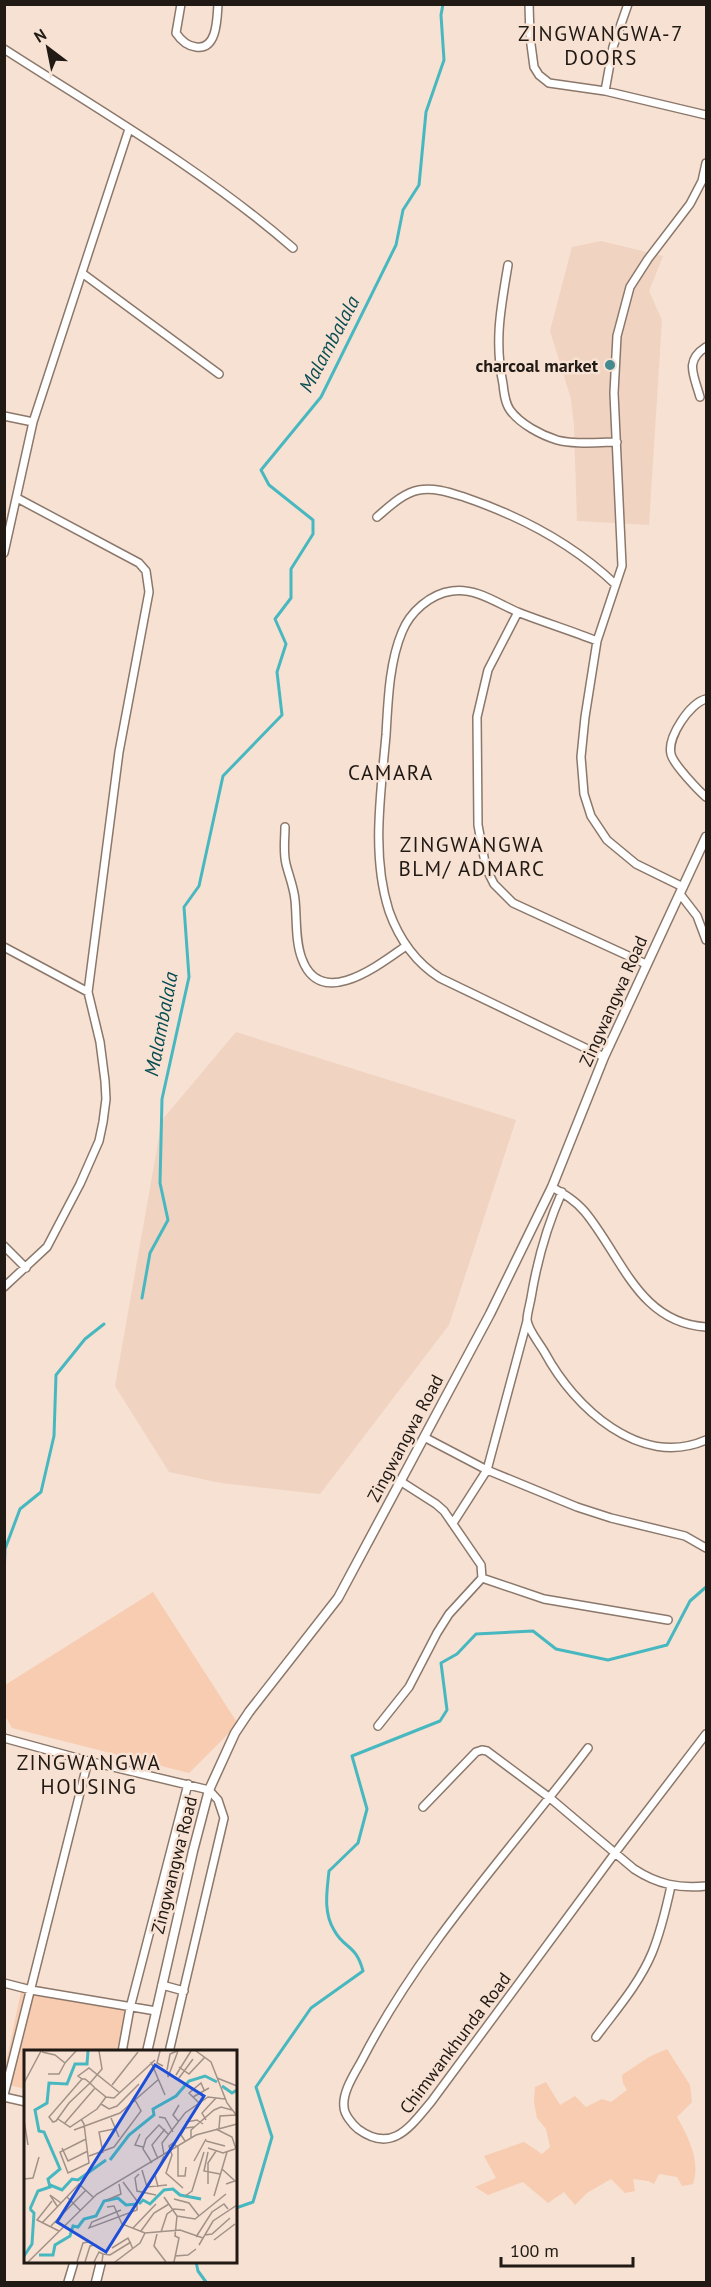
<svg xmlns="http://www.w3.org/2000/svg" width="711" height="2287" font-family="'PT Sans',sans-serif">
  <rect width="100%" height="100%" fill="#f7e1d3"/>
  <path fill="#f0d3c1" d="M601,241L663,256L649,291L662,320L649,525L577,521L574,427L571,399L550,331L572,247Z
    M236,1032L516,1120L449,1325L320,1494L221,1483L169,1472L115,1386L162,1120Z"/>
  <path fill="#f7ccb0" d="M153,1592L238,1724L189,1773L12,1728L5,1716V1685Z
    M23,1982L130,2008L116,2051L26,2052L25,2089L5,2084V2068Z
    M667,2049L690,2085L692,2102L677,2117C688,2136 701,2162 693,2184L682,2186L677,2177L659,2174L654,2184L648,2181L633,2179L635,2191L625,2193L611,2179L587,2193L575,2205L564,2192L548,2203L523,2182L488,2195L475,2187L496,2178L484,2156L524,2142L542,2154L550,2147L546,2129L537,2118L534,2102L535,2087L546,2082L560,2105L575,2096L586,2107L602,2099L611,2102L627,2090L623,2083L622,2075L649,2057Z"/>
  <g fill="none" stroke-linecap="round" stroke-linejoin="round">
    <path stroke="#48b8c0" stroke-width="3" d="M142,1298L150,1253L168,1220L160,1183L162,1099L189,977L184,907L199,886L223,776L282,715L277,672L286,644L275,619L291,598V569L313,534V520L269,485L261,470L321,397L396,245L403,210L419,185L426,112L444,60L441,15L443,4
      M4,1579L5,1549L20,1509L41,1492L54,1436L56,1375L85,1339L104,1324
      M236,2208L253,2202L272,2137L256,2087L311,2008L363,1971C356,1944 344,1949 334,1930C323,1912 327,1891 329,1871L358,1843L367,1809L352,1756L440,1721L447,1710L441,1663L457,1654L476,1634L533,1631L556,1649L608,1660L667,1645L690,1601L706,1587
      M196,2262L198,2271L206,2282"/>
    <defs>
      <path id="minor" d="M181,4L176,33C180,39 187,46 196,47C217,50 217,20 218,4
        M529,4L530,37L534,67L539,75L549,83L605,91L706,115
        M4,49C102,112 206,172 293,248
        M605,91L613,47L628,4
        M508,265C501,307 494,341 503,384C504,393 505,403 510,410C520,424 541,435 557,440C575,445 598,442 617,442
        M82,273L219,374
        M700,397C694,375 684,361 706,347
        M4,416L33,422
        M377,517C390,506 403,493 419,490C434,487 451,493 464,497C520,516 572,543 615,584
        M4,553L33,422L129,129
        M518,612L488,670L477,717L478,825L486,868L494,884L513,903L646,964
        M597,641C572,631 546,623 520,613C500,605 476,587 452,591C430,594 410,612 402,632C389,663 388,702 386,735C381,793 371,855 389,911C399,939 415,962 440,978L604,1057
        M706,699C690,703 667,737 671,754C673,764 699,791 706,797
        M285,827C285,839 283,852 286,864C289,876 294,888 295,900C297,919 295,941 302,959C321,1011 380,964 406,946
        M683,887L636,864L607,840L591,816L584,794L581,757L585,717L597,641L622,566L614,393L617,336L630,287L648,259L690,204L702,181L706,163
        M680,894L697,916L706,940
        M4,947L88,992
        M552,1187C564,1194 576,1201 585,1212C622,1257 639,1323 706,1327
        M562,1192C547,1226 537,1261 531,1298C530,1304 527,1314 527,1320C528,1330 540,1344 545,1353C574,1407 640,1469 706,1440
        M4,1246L26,1268
        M4,1287L47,1247L80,1184L99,1141L103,1122L106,1099L105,1081L100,1042L88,992L119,752L149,592L146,571L139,563L17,498
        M424,1437L487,1470L577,1507L611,1518L685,1536L706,1548
        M453,1523L487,1470L527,1321
        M482,1578L544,1599L668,1620
        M378,1726L409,1687L437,1633L449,1614L482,1578L481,1565L444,1511L436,1504L400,1481
        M4,1738L88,1761L209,1790L218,1800L224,1818L169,2052
        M588,1748C510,1851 421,1945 362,2060C355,2073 342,2092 344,2107C344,2114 352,2124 358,2129C392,2154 410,2127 431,2102L615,1853L706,1734
        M423,1807L476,1752L482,1750L487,1751L550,1798L634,1869C657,1884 679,1889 706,1886
        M4,1983L31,1990L156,2011
        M162,1985L184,1991
        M596,2037C616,2010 639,1984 652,1953C661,1931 666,1909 671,1886
        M122,2052L130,2008L188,1784
        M4,2095L88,1761
        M4,2097L26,2102
        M68,2282L74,2262"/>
      <path id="tertiary" d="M147,2052L193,1851L209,1790L235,1733L249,1712L338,1598L490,1314L552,1187L604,1057L706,837
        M96,2282L101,2262"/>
    </defs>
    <use href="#minor" stroke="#8b786b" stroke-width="10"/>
    <use href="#tertiary" stroke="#8b786b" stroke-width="11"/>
    <use href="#minor" stroke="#fff" stroke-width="7"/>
    <use href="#tertiary" stroke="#fff" stroke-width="8"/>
  </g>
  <circle fill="#438b90" stroke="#f7e1d3" stroke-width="2" cx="610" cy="365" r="6"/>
  <g text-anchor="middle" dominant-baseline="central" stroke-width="5" stroke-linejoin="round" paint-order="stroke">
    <g font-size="18" font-weight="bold" fill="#201914" stroke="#f7e1d3" text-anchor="end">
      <text x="598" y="365">charcoal market</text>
    </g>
    <g font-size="18" fill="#201914" stroke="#f7e1d3">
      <text transform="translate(613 1001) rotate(-66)">Zingwangwa Road</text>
      <text transform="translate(405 1438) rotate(-62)">Zingwangwa Road</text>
      <text transform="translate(174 1865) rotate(-76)">Zingwangwa Road</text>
      <text transform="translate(455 2043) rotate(-53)">Chimwankhunda Road</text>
    </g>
    <g font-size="20" font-style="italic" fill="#084d52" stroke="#f7e1d3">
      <text transform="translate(329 344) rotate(-62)">Malambalala</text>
      <text transform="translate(161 1024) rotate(-79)">Malambalala</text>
    </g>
    <g font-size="21" letter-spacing="1.5" fill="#201914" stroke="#f7e1d3">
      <text x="601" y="33">ZINGWANGWA-7<tspan x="601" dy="24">DOORS</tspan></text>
      <text x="391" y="772">CAMARA</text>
      <text x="472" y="844">ZINGWANGWA<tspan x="472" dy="24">BLM/ ADMARC</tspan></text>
      <text x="89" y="1762">ZINGWANGWA<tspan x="89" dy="24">HOUSING</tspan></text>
    </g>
  </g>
  <g transform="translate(24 2050)">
    <rect width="213" height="213" fill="#f7e1d3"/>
    <path fill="none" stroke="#48b8c0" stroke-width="3" d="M198,36L208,43L213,40M86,110L105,85L130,65L129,59L152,46L165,31L181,26L193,32M26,135L38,140L48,129L54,130L82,110M115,154L119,150L126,154L140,140L149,139L156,145L177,149M6,159L14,141L26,137L24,129L36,119L20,82L15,81L11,60L23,53L25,33L43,34L51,14H63L64,1M15,205H29L31,195L46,186L49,176L54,177L60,169L72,166L80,151L94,148L102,155L113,154M0,206L8,194L10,163L6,159"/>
    <path fill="none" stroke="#a19187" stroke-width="1.5" d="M75,1L78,19L66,33L45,53L32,71L29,72L25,67L58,29H61L66,33L71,38L82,47L90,48L131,10M136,1L133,13L139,16M172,1L187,12L203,53L213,66M18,2L31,5L41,13L52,1M127,12L141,45M155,17L165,24L181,7M143,20L146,4L153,1M144,23V27L154,1M24,24H35L41,13M152,25L167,1M155,28L169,9M193,28L213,36M58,29L54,26L65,18L96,43M0,33L17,1M88,35L114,2M169,47L185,38M77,54L85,59L93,56L115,34M176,54L165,43L177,33L180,40M135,67L141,68L149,82M87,68L95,87M34,69L46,77L73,59L82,47M57,69L60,74L64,106L65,113L44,123L36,102L62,89M0,70L4,95M182,70L178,63L192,48M155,72L149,65L155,55M162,72L173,70L179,74M40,74L71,38M195,78L196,66L212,65M192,79L208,87L212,99M50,80L96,63L135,29M116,84L111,95L119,97M167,88V80L190,60L197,57L208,60M161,91L157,85L161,78L170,77M182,91L201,96M154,96V126H161L162,117M153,97L149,93L145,96L148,105L142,123L159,138M38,98L44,111L64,101M184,98L199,103L211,99M184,102L180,121L196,124M79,103L75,82L90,79M140,105L138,93L161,63L184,47L201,49M65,106L90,97L117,61L111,50M134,109L128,95L141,79M170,111L182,89M128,113L119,99L122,89L135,75L145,85M198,119L211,131L202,134M118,120L123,137L143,135M115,124L111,128L113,141L132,145M0,129L9,128L15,107M184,134V113L192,101M134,137L131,125L140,106M161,146L168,141L180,102M190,146L203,102M43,147L56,160M140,147L153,166L151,186L155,188L150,212M150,149L165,153L175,166M83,150L97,144L95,134M28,151L13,170L35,181M33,156L26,145L37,153M83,157L90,156L98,174L121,183L156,180L179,188M97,160L68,172L65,178L113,160V151L99,132M153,166L171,169L202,144M18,173L55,134L69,147M27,176L62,140M109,178L132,154M117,181L130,163L145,154M137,182L143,164L150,159L161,160M133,184L130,196L142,212M181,185L188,184L206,168M172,187L188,162L200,154L204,159M190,190L211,174M175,195L189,171L213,155M88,198L104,188L109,199M79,204L86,205L107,192M151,206L164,205L172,199M4,212L73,144L172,85L213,74M53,212L59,193L64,192M61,212L66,196L71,195M70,212L75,202L79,204L78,212M91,212L116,193L121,183"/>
    <path fill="#1d4ed8" fill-opacity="0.15" stroke="#1d4ed8" stroke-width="3" d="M131,15L180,46L82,202L33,172Z"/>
    <rect width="213" height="213" fill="none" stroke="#201914" stroke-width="3"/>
  </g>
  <rect width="711" height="2287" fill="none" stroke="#201914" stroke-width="12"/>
  <g transform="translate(48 48) rotate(328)" stroke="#f7e1d3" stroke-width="4.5" paint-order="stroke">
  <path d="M0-4.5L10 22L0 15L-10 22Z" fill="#201914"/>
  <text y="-9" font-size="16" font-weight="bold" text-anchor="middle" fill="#201914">N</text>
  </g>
  <path d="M501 2257v9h132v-9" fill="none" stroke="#201914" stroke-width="3"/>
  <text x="510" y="2257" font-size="18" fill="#201914" stroke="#f7e1d3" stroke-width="4.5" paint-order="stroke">100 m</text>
</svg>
